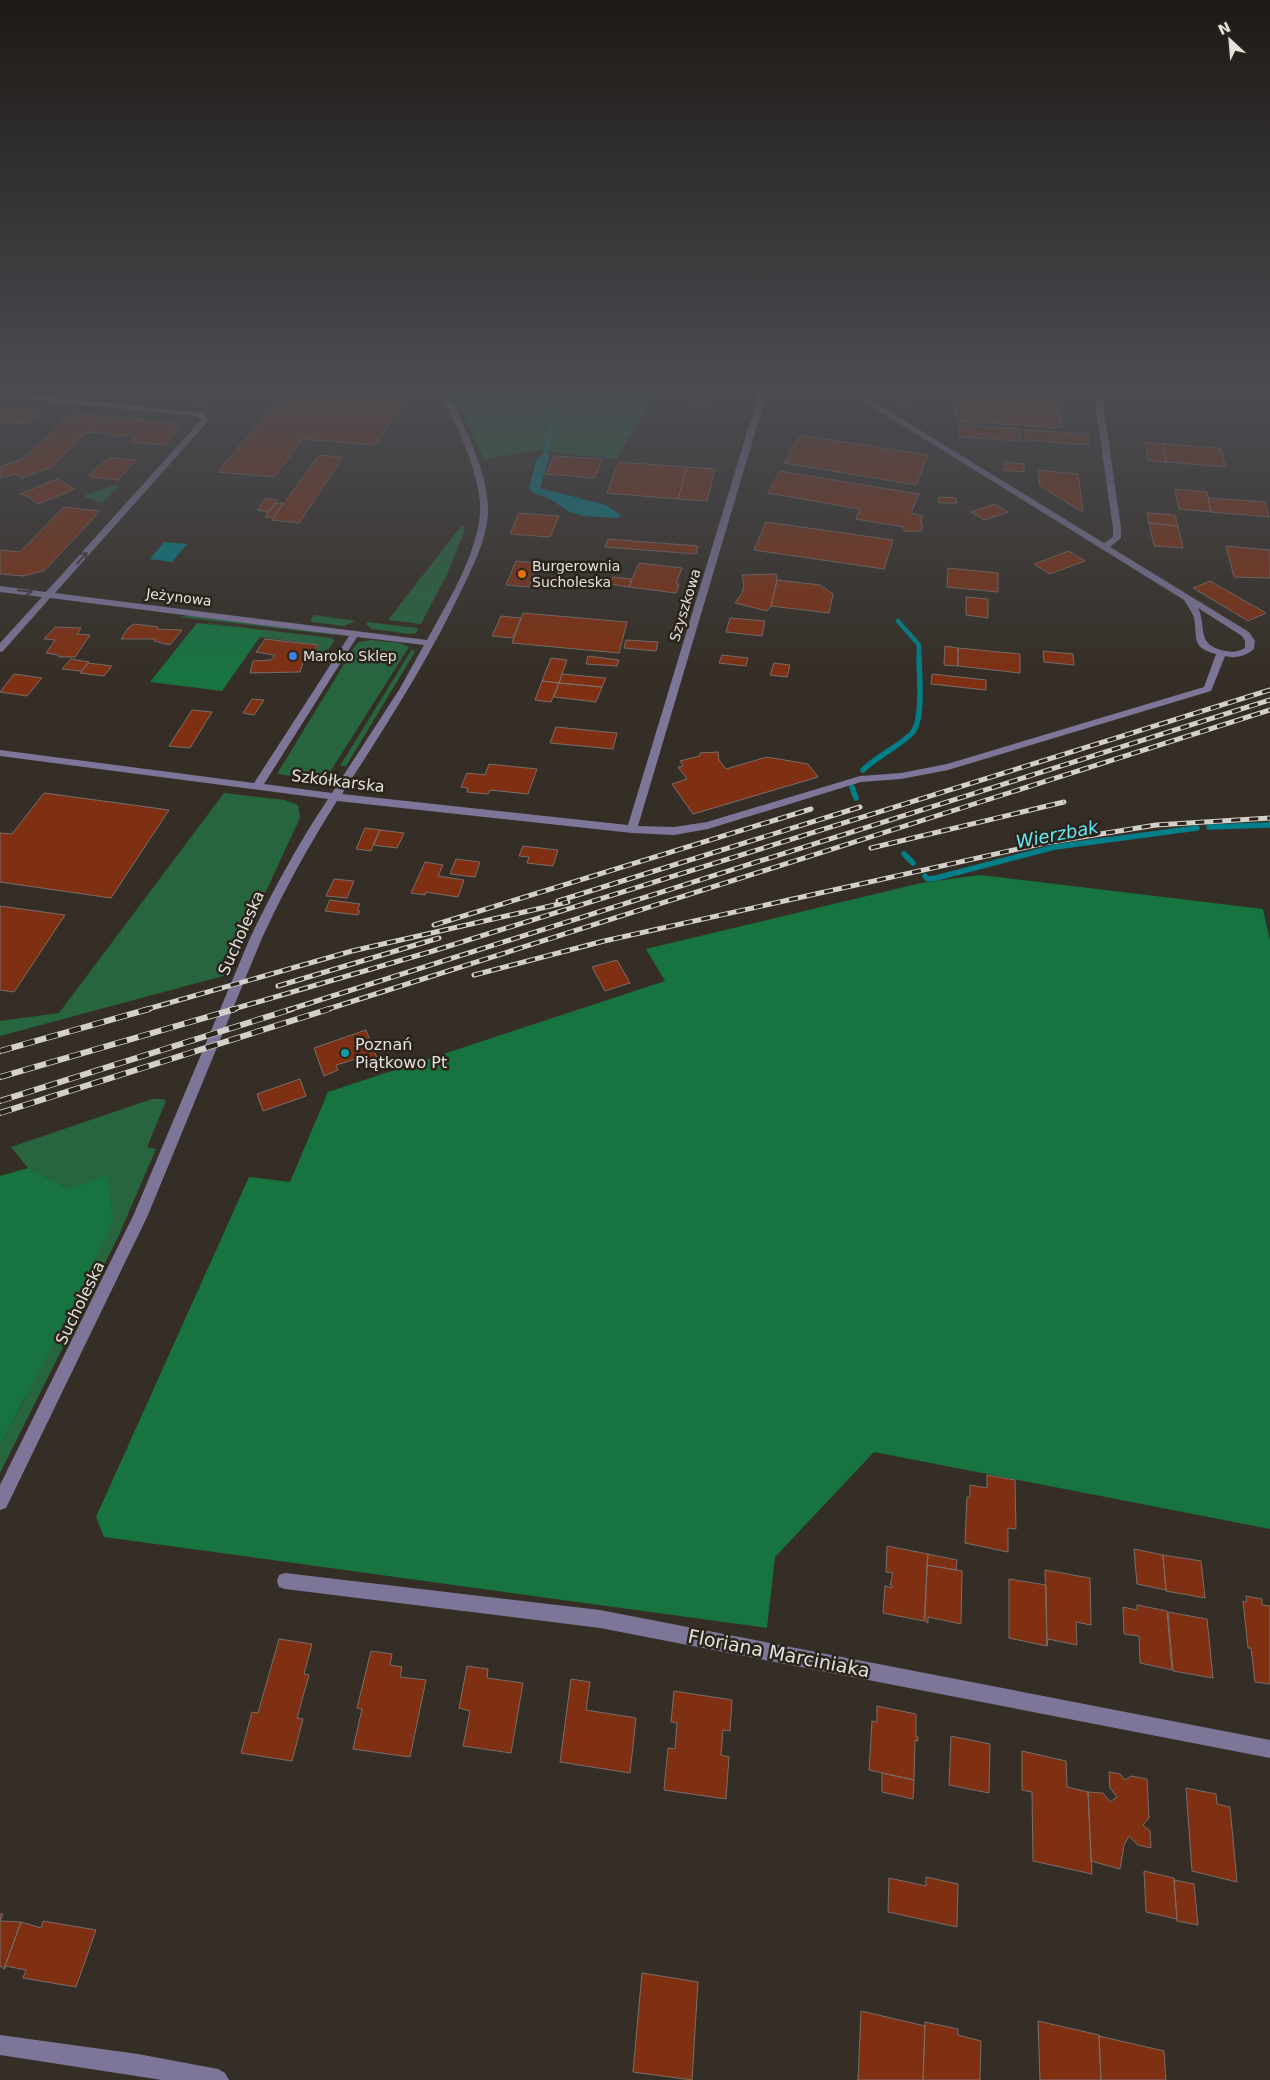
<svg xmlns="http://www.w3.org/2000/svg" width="1270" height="2080" font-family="'DejaVu Sans',sans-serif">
  <rect width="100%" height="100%" fill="#352e26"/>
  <path fill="#26653e" d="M451,389H659L617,459L559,453L545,449L484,459Z
    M111,486H119L102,503L83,496Z
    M462,525L465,530L448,572L421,624L388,620Z
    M186,615L331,633L335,635L180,617Z
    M314,615L356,621L344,626L312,622L310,621Z
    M198,622L332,638L334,641L329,649H326L327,651L324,656L313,655L319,645L259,637L263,632Z
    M368,622L417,628L418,629L416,633L411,634L372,629L366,624Z
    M371,640L400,643L409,647L325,780L277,774L355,646L359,642Z
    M412,649L415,652L346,766H340Z
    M224,793L285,800L298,805L300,818L227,975L0,1036V1021L59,1013Z
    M152,1099H163L166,1101L147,1147L156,1149L119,1235L0,1473V1445L24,1400L69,1189L28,1168L11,1147Z"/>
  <path fill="#177441" d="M197,623L264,631L222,691L150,682Z
    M980,875L1263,909L1270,941V1529L874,1452L775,1557L767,1628L104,1537L96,1517L249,1177L290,1182L328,1092L665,981L646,949L921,883Z
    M28,1168L69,1189L107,1175L113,1220L74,1304L0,1445V1176Z"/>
  <path fill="#007f89" d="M545,453L550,455L540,488L606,505L621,515L618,518L584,516L570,512L548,498L533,493L529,488L537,458Z
    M164,542L187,544L172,562L150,559Z"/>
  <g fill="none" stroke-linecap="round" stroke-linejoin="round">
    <path stroke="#007f89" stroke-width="4.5" d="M527,389L552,413L548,444L545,453
      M898,621L919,645V658"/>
    <path stroke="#007f89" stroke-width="5.5" d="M863,770C877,756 900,746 912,733C924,720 919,674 919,656
      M852,787L856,798
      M1209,827L1270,825
      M904,854L913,863
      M925,876L928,879L936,878L1055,847L1197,828"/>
  </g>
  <path fill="#7f3012" stroke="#7a6d69" d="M126,389H143L136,395L120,394Z
    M155,389H175L165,400L149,396Z
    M190,389H216L203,404L195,403L200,398L197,397H183Z
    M287,389L355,394L359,389H395L388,397L407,398L375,445L303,439L274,477L218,472Z
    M894,389H914L913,403L893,402Z
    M956,389H1056L1062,428L956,421Z
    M687,396L712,398L710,404L685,402Z
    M9,408H16L45,411L30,424L2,422L0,416Z
    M72,413L173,423L179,429L164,445L130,442L135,436L119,435L117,437L111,436L113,434L87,432L51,467L22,478L15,474L0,478V467L24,458Z
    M958,425L1020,429L1021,441L958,437Z
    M1025,430L1089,434L1090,445L1026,440Z
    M800,435L928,455L916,485L784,463Z
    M1145,442L1163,444L1166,462L1149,461Z
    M1163,444L1221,448L1226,467L1166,462Z
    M319,455L343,457L299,523L272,520Z
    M554,456L602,459L595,478L546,474Z
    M110,458L136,460L118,480L91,477L92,476L89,475L100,465Z
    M618,462L687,467L678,499L607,493Z
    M1004,462L1024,464V472L1004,470Z
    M687,467L715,469L707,501L678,499Z
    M1038,470L1078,474L1083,512L1040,486Z
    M780,471L919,494L911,513L922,516L921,525H923L921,531H904V527L856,519L860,509L768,493Z
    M57,479L75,489L38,504L27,496L20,494Z
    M1175,489L1207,492L1211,512L1179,509Z
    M939,497L956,498L957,503H939Z
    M266,498L277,500L268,512L257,510Z
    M1208,498L1265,502L1269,517L1211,512Z
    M276,503H283L273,518L265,517Z
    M995,504L1008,512L984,520L971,512Z
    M64,507L100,511L45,570L24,576L0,574V550L20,552Z
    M519,513L559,516L550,537L510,534Z
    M1147,513L1175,515L1178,526L1149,523Z
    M766,522L893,540L884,569L754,550Z
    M1149,523L1178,526L1183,548L1154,546Z
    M608,539L698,546L696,554L605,547Z
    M1226,546L1270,550V578L1234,577Z
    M1069,551L1085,561L1050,574L1034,564Z
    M516,561L538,563L529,587L506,585Z
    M639,563L682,568L676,584H679L676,593L629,587Z
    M948,568L998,573V592L947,587Z
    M776,574L777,580L771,606L767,611L735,603L742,593L744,586L742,575Z
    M613,577L632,579L629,587L610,584Z
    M777,580L820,585L833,594L829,613L771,606Z
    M1210,581L1266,613L1248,621L1193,588Z
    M966,597L988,599V618L966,615Z
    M523,613L627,622L619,653L512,643Z
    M501,616L521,618L513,638L492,636Z
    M730,618L765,621L762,636L726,632Z
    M134,624L158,627L157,629L182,630L170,645L154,641L156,639H121L128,628Z
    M55,627L81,628L77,634L90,635L75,657H59V655L46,653L55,640L44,639Z
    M265,639L318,645L310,657H305L300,672L250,673L253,661L271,660L275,655L256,652Z
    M626,640L658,642L656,651L624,648Z
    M945,646L958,648V666L944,665Z
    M958,648L1020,654V673L958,666Z
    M1043,651L1073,654L1074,665L1044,662Z
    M722,655L748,658L746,666L719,663Z
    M588,656L603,658L619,660L617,666L586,664Z
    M551,658L567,660L559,683L542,681Z
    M71,659L89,662L81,671L62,669Z
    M88,663L112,666L104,676L80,673Z
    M774,663L790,665L787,677L770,675Z
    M14,674L42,678L27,696L0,692Z
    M562,674L606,678L602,687L559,683Z
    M932,674L986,680V690L931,684Z
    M542,681L559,683L551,702L535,700Z
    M559,683L602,687L596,702L554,697Z
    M252,699L264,700L254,715L243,713Z
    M192,710L212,712L190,748L169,746Z
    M556,727L617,733L613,749L550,743Z
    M718,752L719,760L726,769L767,757L808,764L818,777L693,814L672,784L687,779L678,767L683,766L680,761L700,756V753Z
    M489,764L537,769L528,794L490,790L488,794L467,792L468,788L461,787L467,773L485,775Z
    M44,793L169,810L111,898L0,882V833L12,834Z
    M365,828L380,830L371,851L356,849Z
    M380,830L404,833L397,848L373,845Z
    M523,846L558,850L553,866L527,863L529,857L519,856Z
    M456,859L480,862L475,877L450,874Z
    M425,862L443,865L438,876L464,880L458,897L426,892L425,895L411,893Z
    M334,879L354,881L347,898L326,896Z
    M330,900L360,904L357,910L360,911L358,915L325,911Z
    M0,906L65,915L14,992L0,990Z
    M617,960L630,983L605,991L592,967Z
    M366,1030L377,1058L357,1064L356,1059L336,1065L338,1070L324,1076L314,1048Z
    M300,1079L306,1096L263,1111L257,1094Z
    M987,1475L1015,1480L1016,1529L1008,1528V1552L965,1543L967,1497H970V1485L987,1488Z
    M887,1546L928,1554L924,1621L883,1613L885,1586L892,1588V1585H890L893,1573L886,1572Z
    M1134,1549L1163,1555L1166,1590L1137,1584Z
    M928,1554L957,1560L956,1570L927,1565Z
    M1163,1555L1201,1561L1205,1598L1166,1591Z
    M927,1565L962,1571L961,1624L928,1617V1623L925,1621Z
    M1045,1570L1090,1578L1091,1625L1076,1622L1077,1645L1048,1639L1047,1646Z
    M1009,1579L1046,1585L1047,1646L1009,1638Z
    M1246,1596L1262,1599V1605L1270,1606V1684L1255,1682L1251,1648H1248L1243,1601L1247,1602Z
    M1137,1605L1167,1611L1172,1670L1140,1663L1139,1636L1124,1634L1123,1607L1137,1610Z
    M1168,1612L1207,1619L1213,1678L1173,1671Z
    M279,1639L312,1644L304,1674L309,1675L297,1718L303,1719L292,1761L241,1753L252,1712L258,1713Z
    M371,1651L392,1654L390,1665L402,1667L400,1677L426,1680L410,1757L353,1749L362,1709L357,1708Z
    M467,1666L488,1669L487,1678L523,1683L511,1753L463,1746L470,1711L459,1708Z
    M571,1679L590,1682L586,1710L636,1718L630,1773L560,1762Z
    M674,1691L732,1700L730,1731L723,1730L721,1755L729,1757L726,1799L664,1790L668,1748L675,1749L677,1723L671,1722Z
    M877,1706L916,1714V1737H918V1741L915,1740L914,1780L869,1770L872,1721L877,1722Z
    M951,1736L990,1744L989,1793L949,1785Z
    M1022,1751L1066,1761L1067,1787L1088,1792L1092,1874L1033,1861L1032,1792L1022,1790Z
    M1109,1772L1120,1774L1125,1780L1131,1776L1147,1779L1149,1818L1143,1825L1150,1831L1151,1848L1138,1845L1129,1836L1124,1845L1120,1869L1091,1861L1088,1792L1103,1793L1110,1802L1117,1797L1110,1788Z
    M882,1773L914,1780L913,1799L882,1792Z
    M1186,1788L1216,1794L1217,1804L1230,1807L1237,1882L1192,1871Z
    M1144,1871L1174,1878L1177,1919L1146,1912Z
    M926,1877L958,1884L957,1927L888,1912L889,1878L926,1886Z
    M1174,1880L1194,1884L1198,1925L1177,1921Z
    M0,1914H3L0,1921L21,1922L4,1969L0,1966Z
    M43,1921L96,1930L76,1987L23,1978L26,1970L6,1966L4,1969L21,1922L41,1928Z
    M642,1973L698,1982L692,2080L633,2072Z
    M861,2011L925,2026L923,2080H858Z
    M1038,2021L1099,2035L1101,2080H1040Z
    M925,2022L958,2029V2035L981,2041L980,2080H923Z
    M1099,2036L1164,2051L1166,2080H1101Z"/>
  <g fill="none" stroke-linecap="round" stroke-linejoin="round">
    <path fill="#7e7699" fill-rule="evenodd" d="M439,389H447C463,424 490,474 488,514C486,541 474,564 462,589C428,661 385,727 342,794L628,825L760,389H768L638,826L674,827L707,822L860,776L901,773L947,764L1204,687L1216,654C1190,647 1198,638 1194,618C1192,612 1187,605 1184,600L844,389H853L1104,543L1113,537V528L1093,389H1101L1121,528V538L1110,547L1249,632L1255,641L1254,649C1246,656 1235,659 1225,656L1211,691L948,770L901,779L861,782L708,829L674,835L632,833L337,801C309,845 284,890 262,938L148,1215L6,1508L0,1510V1485L134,1214L250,938C273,890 298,844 328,799L0,756V750L254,783L349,636L50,598L3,651L0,652V643L42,597L0,592V586L46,592L201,420L199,417L194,416L0,396V392L202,413L209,420L55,593L427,640C448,601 475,559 480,515C483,477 455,422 439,389ZM1198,608L1242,636L1245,641V648C1236,653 1230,652 1221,650C1196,643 1207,626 1198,608ZM357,637L424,645L399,690L332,793L264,784Z
      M285,1573L600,1610L1270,1740V1758L600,1628L285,1589L279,1587L277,1581L279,1575Z
      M0,2035L138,2054L218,2069L225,2073L229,2080H162L0,2055Z"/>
    <defs>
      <path id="rail-far1" d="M871,848L1064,802
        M558,901L860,807
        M434,925L811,809
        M474,975L604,941L1045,843L1156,825L1270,818
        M278,986L439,938
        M144,1010L352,951L568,902
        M230,1010L433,951L1270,690
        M288,1010L1270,700
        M325,1010L1270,710"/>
      <path id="rail" d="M0,1051L149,1009
        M0,1077L235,1009
        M0,1101L292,1009
        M0,1113L329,1009"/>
    </defs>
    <use href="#rail-far1" stroke="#d3cfca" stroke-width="5"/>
    <use href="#rail" stroke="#d3cfca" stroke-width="6"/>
    <use href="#rail-far1" stroke="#2b241c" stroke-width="3" stroke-dasharray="9" stroke-linecap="butt"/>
    <use href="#rail" stroke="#2b241c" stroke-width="4.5" stroke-dasharray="12" stroke-linecap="butt"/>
  </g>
  <defs><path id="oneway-shaft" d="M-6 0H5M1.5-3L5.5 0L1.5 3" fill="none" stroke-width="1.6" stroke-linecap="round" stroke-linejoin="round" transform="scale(1.25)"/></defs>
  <g stroke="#40383b">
    <use href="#oneway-shaft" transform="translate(82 558) rotate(-48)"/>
    <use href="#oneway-shaft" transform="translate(25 591) rotate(6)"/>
  </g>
  <linearGradient id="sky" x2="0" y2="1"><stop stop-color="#1d1915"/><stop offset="0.57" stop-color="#4b4c52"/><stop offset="1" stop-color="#4b4c52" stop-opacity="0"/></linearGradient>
  <rect width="1270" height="680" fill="url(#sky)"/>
  <circle fill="#e8710a" stroke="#2b241c" stroke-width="2" cx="522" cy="574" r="5"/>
  <circle fill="#3f7fe0" stroke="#2b241c" stroke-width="2" cx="293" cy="656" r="5"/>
  <circle fill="#0f9aa8" stroke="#2b241c" stroke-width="2" cx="345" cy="1053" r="5"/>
  <g text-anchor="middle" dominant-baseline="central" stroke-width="5" stroke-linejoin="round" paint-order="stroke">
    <g font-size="14" fill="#e5e1dc" stroke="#2b241c" text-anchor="start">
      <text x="532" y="566">Burgerownia<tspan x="532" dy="16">Sucholeska</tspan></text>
      <text x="303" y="656">Maroko Sklep</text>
    </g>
    <g font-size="14" fill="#e5e1dc" stroke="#2b241c">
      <text transform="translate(179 597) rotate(7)">Jeżynowa</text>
      <text transform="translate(685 605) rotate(-73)">Szyszkowa</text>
    </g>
    <g font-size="16" fill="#e5e1dc" stroke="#2b241c">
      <text transform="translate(338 781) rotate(7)">Szkółkarska</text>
      <text transform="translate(241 933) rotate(-66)">Sucholeska</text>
      <text transform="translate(80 1303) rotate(-64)">Sucholeska</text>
    </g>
    <g font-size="16" fill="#e5e1dc" stroke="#2b241c" text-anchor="start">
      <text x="355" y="1044">Poznań<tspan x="355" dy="18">Piątkowo Pt</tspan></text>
    </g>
    <g font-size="18" font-style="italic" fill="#63e9f6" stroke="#2b241c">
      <text transform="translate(1057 834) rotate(-11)">Wierzbak</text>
    </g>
    <g font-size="19" fill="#e5e1dc" stroke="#2b241c">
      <text transform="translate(779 1653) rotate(11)">Floriana Marciniaka</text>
    </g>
  </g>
  <g transform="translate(1230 40) rotate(334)" stroke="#2b241c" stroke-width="4" paint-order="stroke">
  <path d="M0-4L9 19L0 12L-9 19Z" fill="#e5e1dc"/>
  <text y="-8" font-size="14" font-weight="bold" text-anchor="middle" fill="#e5e1dc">N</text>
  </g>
</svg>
